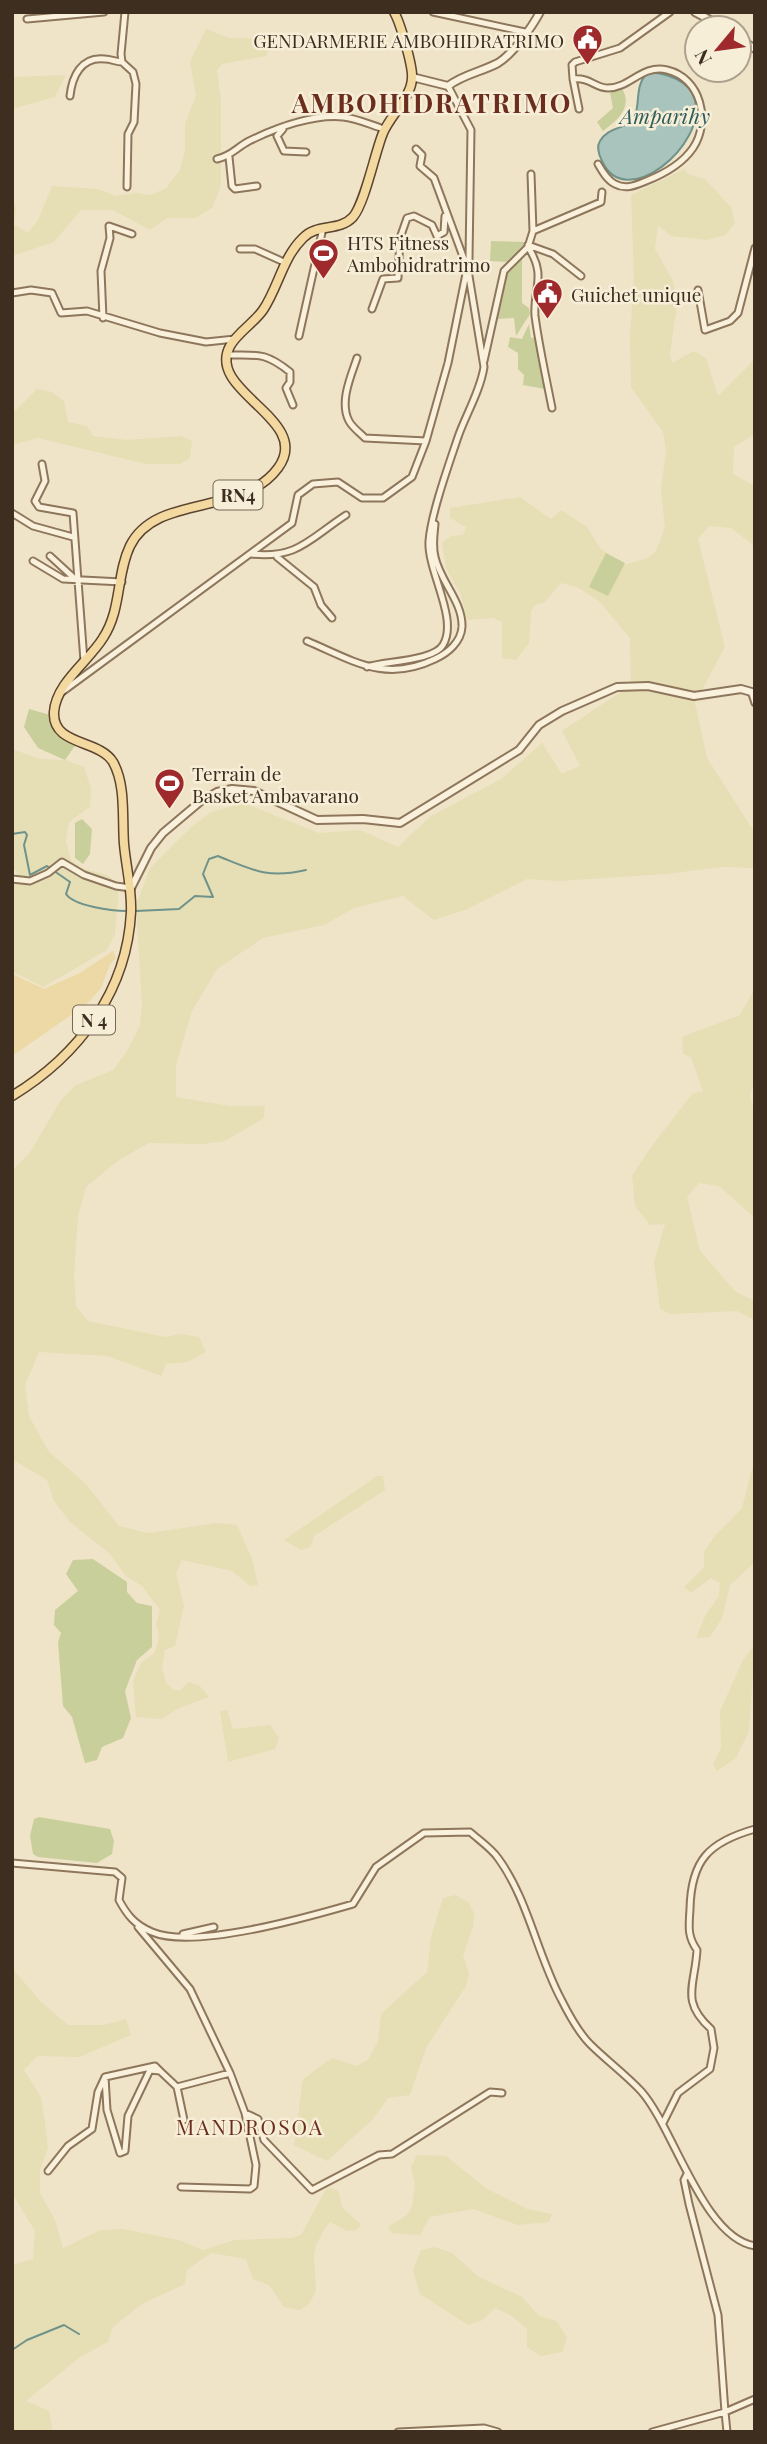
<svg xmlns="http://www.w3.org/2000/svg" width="767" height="2444" font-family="'Playfair Display',serif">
  <rect width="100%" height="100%" fill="#f0e4c8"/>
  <path fill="#e6deb5" d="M206,29L229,38L274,39L266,56L222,64L217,71L221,100V185L212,208L195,218H167L150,230L113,210H81L54,242L12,256V196L16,209L14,225L28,233L38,220L52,186L98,189L116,196L136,193L151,195L166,188L180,170L185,150V123L196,96L190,61Z
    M66,75L55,97L12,109V77Z
    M684,169L688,174L705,179L731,207L735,223L726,235L707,240L671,236L658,225L655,249L673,281L677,305L670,354L672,363L694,351L706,358L718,396L755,359V434L734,447L733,474L755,486V554L752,544L731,528L709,526L698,539L725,647L695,703L707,758L755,833V868L722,867L666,874L559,881L527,879L465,910L434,920L403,896L354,908L324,925L263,938L217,969L192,1011L176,1065V1097L230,1106H265L264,1118L225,1141L203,1144L149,1143L119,1160L86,1187L78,1216L74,1275L76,1306L88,1321L165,1337L181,1334L199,1337L206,1352L187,1362L166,1364L161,1376L108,1356L39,1352L25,1385L29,1416L49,1452L86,1484L119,1526L148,1533L217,1523L237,1525L252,1559L258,1585L250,1586L232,1571L182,1560L176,1573L184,1606L175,1646L165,1650L162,1668L166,1682L173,1690H180L189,1682L200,1686L209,1697L179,1708L161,1719L136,1717L133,1681L141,1663L154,1653L157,1646L159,1635L156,1625L160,1610L142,1586L126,1576L109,1553L70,1522L54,1501L47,1480L12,1459V1175L16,1166L29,1154L61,1100L76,1085L113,1070L127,1051L140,1025L142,1004L136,905L150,868L191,827L211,812L244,803L319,833L360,830L398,847L431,816L501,779L542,743L562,774L580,766L562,731L631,685L630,638L599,601L577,587L561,583L544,603L536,604L531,611L529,643L516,660L502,658V622L493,618L467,620L461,595L446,568L442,543L451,536L463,535L466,527L450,518V508L520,497L551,519L561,510L587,527L600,548L623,565L648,558L656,551L665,528L661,489L666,450L663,432L631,387L630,336L634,277L631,195Z
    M37,389L52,392L64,401L68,422L87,426L93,436L127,440L181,436L192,441L190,458L180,464H146L38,438L12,445V414Z
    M12,749L40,759L65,760L84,767L91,788L90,807L69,822L66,841L71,860L82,868L107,875L119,884L115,934L107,950L43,987L12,971V893L17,872L12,866Z
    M755,988V1078L750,1096L755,1113V1218L719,1186L699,1183L687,1197L700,1251L736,1292L755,1301V1320L737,1311L670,1314L660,1309L654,1262L665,1224L650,1225L635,1206L632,1176L648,1151L692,1094L703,1091L691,1058L683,1053L682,1037L740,1015Z
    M755,1457V1562L730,1585L722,1618L710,1637L696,1638L706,1614L719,1596L720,1583L711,1578L691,1593L684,1587L704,1567V1552L714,1537L742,1508Z
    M377,1476H383L385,1490L314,1536L310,1547L301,1550L284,1540Z
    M755,1644L749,1732L735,1759L717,1771L713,1765L721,1748L720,1711L743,1660Z
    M227,1710L233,1729L270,1725L279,1738L275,1749L228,1762L220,1711Z
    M456,1895L468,1902L474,1913L473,1927L463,1956L469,1973L466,1986L426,2048L410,2095L388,2098L373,2119L327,2161L294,2145L303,2079L332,2058L356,2066L368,2060L378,2041L381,2014L427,1972L431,1937L443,1898Z
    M12,1968L41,2002L68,2025H104L126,2019L131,2035L79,2057L37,2056L24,2070L41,2097L45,2123L48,2148L40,2170V2193L55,2220L63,2248L101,2230L123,2229L179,2240L203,2250L235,2240L292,2238L301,2235L326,2189L332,2188L339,2192L342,2207L361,2225L356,2230L347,2231L330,2222L325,2228L316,2245L314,2256L316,2291L309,2304L300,2310L284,2307L269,2285L253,2279L246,2259L211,2253L187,2270L185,2284L142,2304L113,2327L108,2342L80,2357L26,2401L49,2411L53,2432H12V2265L33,2259L35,2231L12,2193Z
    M417,2155L446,2156L487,2189L527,2209L552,2214L549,2222L518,2225L473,2209L430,2217L420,2235L392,2233L388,2227L407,2215L412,2207L415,2186L411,2167Z
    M435,2247L452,2253L479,2277L522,2297L539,2316L557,2321L567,2338L562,2352L540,2356L527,2347V2329L512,2316L495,2308L483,2320L468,2325L420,2294L413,2270L421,2250Z"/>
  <path fill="#c9cf9b" d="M621,87C634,106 618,120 603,131L597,122L613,108L610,92Z
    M491,241L526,242L507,262L490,261Z
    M522,256V303L529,308L530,314L516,336L514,318L496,319L506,273Z
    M529,324L531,338L538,337L545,389L523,385L524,375L518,369V353L508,347L510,337L522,339Z
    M606,553L625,563L608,596L589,587Z
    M29,709L54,716L56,723L77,743L65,760L38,748L24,727Z
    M82,819L92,829L90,854L83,864L75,858V823Z
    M93,1559L127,1582V1592L137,1603L152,1606V1647L137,1660L125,1691L131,1718L123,1738L102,1747L97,1760L85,1763L72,1717L63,1706L58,1642L61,1633L54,1625L55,1610L78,1591L66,1574L73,1560Z
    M39,1817L110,1829L114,1841L112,1854L97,1863L38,1857L33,1854L30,1836L34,1819Z"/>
  <path fill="#ecd9a5" d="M113,951L116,958L110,964L101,988L87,1004L12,1056V974L44,989L80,973Z"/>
  <path fill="#a9c4bc" stroke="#6f938a" stroke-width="2" d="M648,72C665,73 690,80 695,100C707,145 625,213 602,161C599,155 596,147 600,141C607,128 623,129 631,121C643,108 632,88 648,72Z"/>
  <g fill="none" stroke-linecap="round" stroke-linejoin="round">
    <path stroke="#6f938a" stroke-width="2" d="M12,834L25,832L27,835L24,845L30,875L47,866L70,882L66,894C74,906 112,911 127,911
      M136,911L179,909L195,896L213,897L203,874L209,859L218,856C253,870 267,879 306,870
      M12,2350L27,2340L64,2325L79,2334"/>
    <defs>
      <path id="minor" d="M125,12L121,54L122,62L133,72L136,84L134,122L128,134L127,187
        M433,12L525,32
        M27,19L104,12
        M573,79L579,109
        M70,96C72,77 81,56 105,59C111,59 116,62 122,62
        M283,129L277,136L284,151L306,152
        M229,157L232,186L235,189L257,186
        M217,159C231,156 236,148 249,141C276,128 311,114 343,117C356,118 371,125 384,129
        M598,164C602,171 607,180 615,184C626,190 636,185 646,181C664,174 682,164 693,148C711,121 701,78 667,70C642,64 630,88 608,88C595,88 590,77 573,79L572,65L575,62L620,48L670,12
        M533,231L601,202L602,192
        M528,245L553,254L581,276
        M528,247C547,276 533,288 535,316C539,346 546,377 552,408
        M240,249H255L286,263
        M698,290L705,330L730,321L738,313L755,248
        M12,293L31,290L52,293L61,313L87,311L160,333L206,342L235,339
        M372,309L383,279L398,278L400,238L407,218L414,216L432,225L437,236L444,232L445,216
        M103,318L101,271L110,238L109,226L132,234
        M299,336L323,228
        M227,355C258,355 265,352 290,372V382L286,388L293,405
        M357,358C351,376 339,402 349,421C352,427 360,433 365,438L426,441
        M484,361L504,271L528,247L533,231L531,174
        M42,464L45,481L35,501L39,507L73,513L84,661
        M12,513L33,526L73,537
        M251,554C298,559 309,539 346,515
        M50,556L74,578
        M277,557L314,587L321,605L332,618
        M33,561L63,579L122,582
        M307,641C354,661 385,683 435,659C448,653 461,642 462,627C463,602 440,581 435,557C432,546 434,535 435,524
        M367,667C385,661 434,661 443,645C459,619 427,571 429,541C431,514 449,464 458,437C466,414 480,392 484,367L468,270L434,178L420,166L422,155L416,149
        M62,692L292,523L298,495L313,484L338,482L362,498H383L412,477L426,441L448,363L469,259L471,130L448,86
        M752,694L755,703
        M12,879L30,881L48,873L62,862L84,875L116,886L131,888
        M12,1863L115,1872L122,1878L119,1900C127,1915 135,1925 152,1932C194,1950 308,1917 353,1904L376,1867L424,1833L470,1832C479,1840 491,1848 498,1858C528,1899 537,1954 561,1999C568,2013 578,2032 590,2044C606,2060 625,2074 641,2091C674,2128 703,2238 755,2246
        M138,1927L190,1989L230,2073L245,2113L256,2165L254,2186L250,2189L181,2187
        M183,1934L214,1927
        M105,2077L155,2066L160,2071
        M177,2087L184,2120
        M245,2113L258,2119L264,2140L312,2190L379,2155L392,2154L490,2092L502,2093
        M663,2123L678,2093L710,2069L714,2048L711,2029C680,2001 695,1986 697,1950C687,1936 689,1926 690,1909C691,1860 709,1842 755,1829
        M48,2171L68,2146L92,2129L98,2092L105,2077L107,2110L120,2153L125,2151L128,2116L150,2070L160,2071L177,2087L230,2073
        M398,2432L484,2428L498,2432
        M652,2432L725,2412L718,2315L689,2204L684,2180L687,2174
        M727,2432L725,2412L755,2399"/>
      <path id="tertiary" d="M695,12L725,28
        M739,38L755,49
        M412,77L448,86C464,74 481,72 498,63C513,54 532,27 540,12
        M131,888L151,848L163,833L201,801L217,792L232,789L254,791L317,820L363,819L400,823L519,750L539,725L562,711L617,687L648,686L694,696L741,689L755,693"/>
      <path id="primary" d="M12,1096C78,1056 127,992 131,912C132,889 126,867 124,844C122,818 126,785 113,762C99,739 52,746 54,712C56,683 89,661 103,638C122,609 116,575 130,546C156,493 242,517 278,468C314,419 205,392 230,346C238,332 254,323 263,310C278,288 283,257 303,238C317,223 339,232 353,217C365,203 375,152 383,133C390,116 412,96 412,78C413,66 400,22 394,12"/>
    </defs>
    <use href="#minor" stroke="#8d765c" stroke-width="9"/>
    <use href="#tertiary" stroke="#8d765c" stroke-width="10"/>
    <use href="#primary" stroke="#5b4430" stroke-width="11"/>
    <use href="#minor" stroke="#faf1dc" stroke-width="5"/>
    <use href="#tertiary" stroke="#faf1dc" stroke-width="6"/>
    <use href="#primary" stroke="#f3d9a0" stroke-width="8"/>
  </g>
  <defs>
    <symbol id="civic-pin" viewBox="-11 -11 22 30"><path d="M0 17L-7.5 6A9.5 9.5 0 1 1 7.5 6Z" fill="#9e2a2b" stroke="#f7eed8"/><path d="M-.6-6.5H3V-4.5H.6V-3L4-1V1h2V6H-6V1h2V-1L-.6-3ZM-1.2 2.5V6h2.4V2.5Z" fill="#fff"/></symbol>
    <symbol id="stadium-pin" viewBox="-11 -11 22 30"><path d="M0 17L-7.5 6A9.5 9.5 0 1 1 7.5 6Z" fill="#9e2a2b" stroke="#f7eed8"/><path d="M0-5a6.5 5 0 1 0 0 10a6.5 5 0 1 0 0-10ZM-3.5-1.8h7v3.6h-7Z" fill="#fff"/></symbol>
  </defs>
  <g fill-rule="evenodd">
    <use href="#civic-pin" x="570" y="22" width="35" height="47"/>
    <use href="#stadium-pin" x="306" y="236" width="35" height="47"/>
    <use href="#civic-pin" x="530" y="276" width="35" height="47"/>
    <use href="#stadium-pin" x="152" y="766" width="35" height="47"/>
  </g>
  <g text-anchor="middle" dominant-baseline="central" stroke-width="5" stroke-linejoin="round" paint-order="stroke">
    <g fill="#f7eed8" stroke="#756857" stroke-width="2">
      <rect x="213.5" y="480.5" width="49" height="29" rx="5"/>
      <rect x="73" y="1005.5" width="42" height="29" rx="5"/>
    </g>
    <g font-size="18" font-weight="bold" fill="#3d2e20">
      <text x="238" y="495">RN4</text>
      <text x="94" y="1020">N 4</text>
    </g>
    <g font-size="19" fill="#3d2e20" stroke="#f7eed8" text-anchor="start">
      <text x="564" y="40" text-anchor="end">GENDARMERIE AMBOHIDRATRIMO</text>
      <text x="347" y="242">HTS Fitness<tspan x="347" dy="22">Ambohidratrimo</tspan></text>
      <text x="571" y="294">Guichet unique</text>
      <text x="192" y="773">Terrain de<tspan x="192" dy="22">Basket Ambavarano</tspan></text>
    </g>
    <g font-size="21" font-style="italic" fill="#2f5d5a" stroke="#f7eed8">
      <text x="665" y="115">Amparihy</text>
    </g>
    <g font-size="21" letter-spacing="2" fill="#6b2e1e" stroke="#f7eed8">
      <text x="250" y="2126">MANDROSOA</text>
    </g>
    <g font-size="26" font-weight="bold" letter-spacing="2" fill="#6b2e1e" stroke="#f7eed8">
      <text x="432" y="102">AMBOHIDRATRIMO</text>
    </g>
  </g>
  <rect width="767" height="2444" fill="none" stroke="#3d2e20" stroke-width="28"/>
  <g transform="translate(718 49) rotate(241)"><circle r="33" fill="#f7eed8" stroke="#ada18e" stroke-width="2"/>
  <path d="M0-5L12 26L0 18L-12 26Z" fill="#9e2a2b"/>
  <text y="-10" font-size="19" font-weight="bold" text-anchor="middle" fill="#3d2e20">N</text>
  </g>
</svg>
